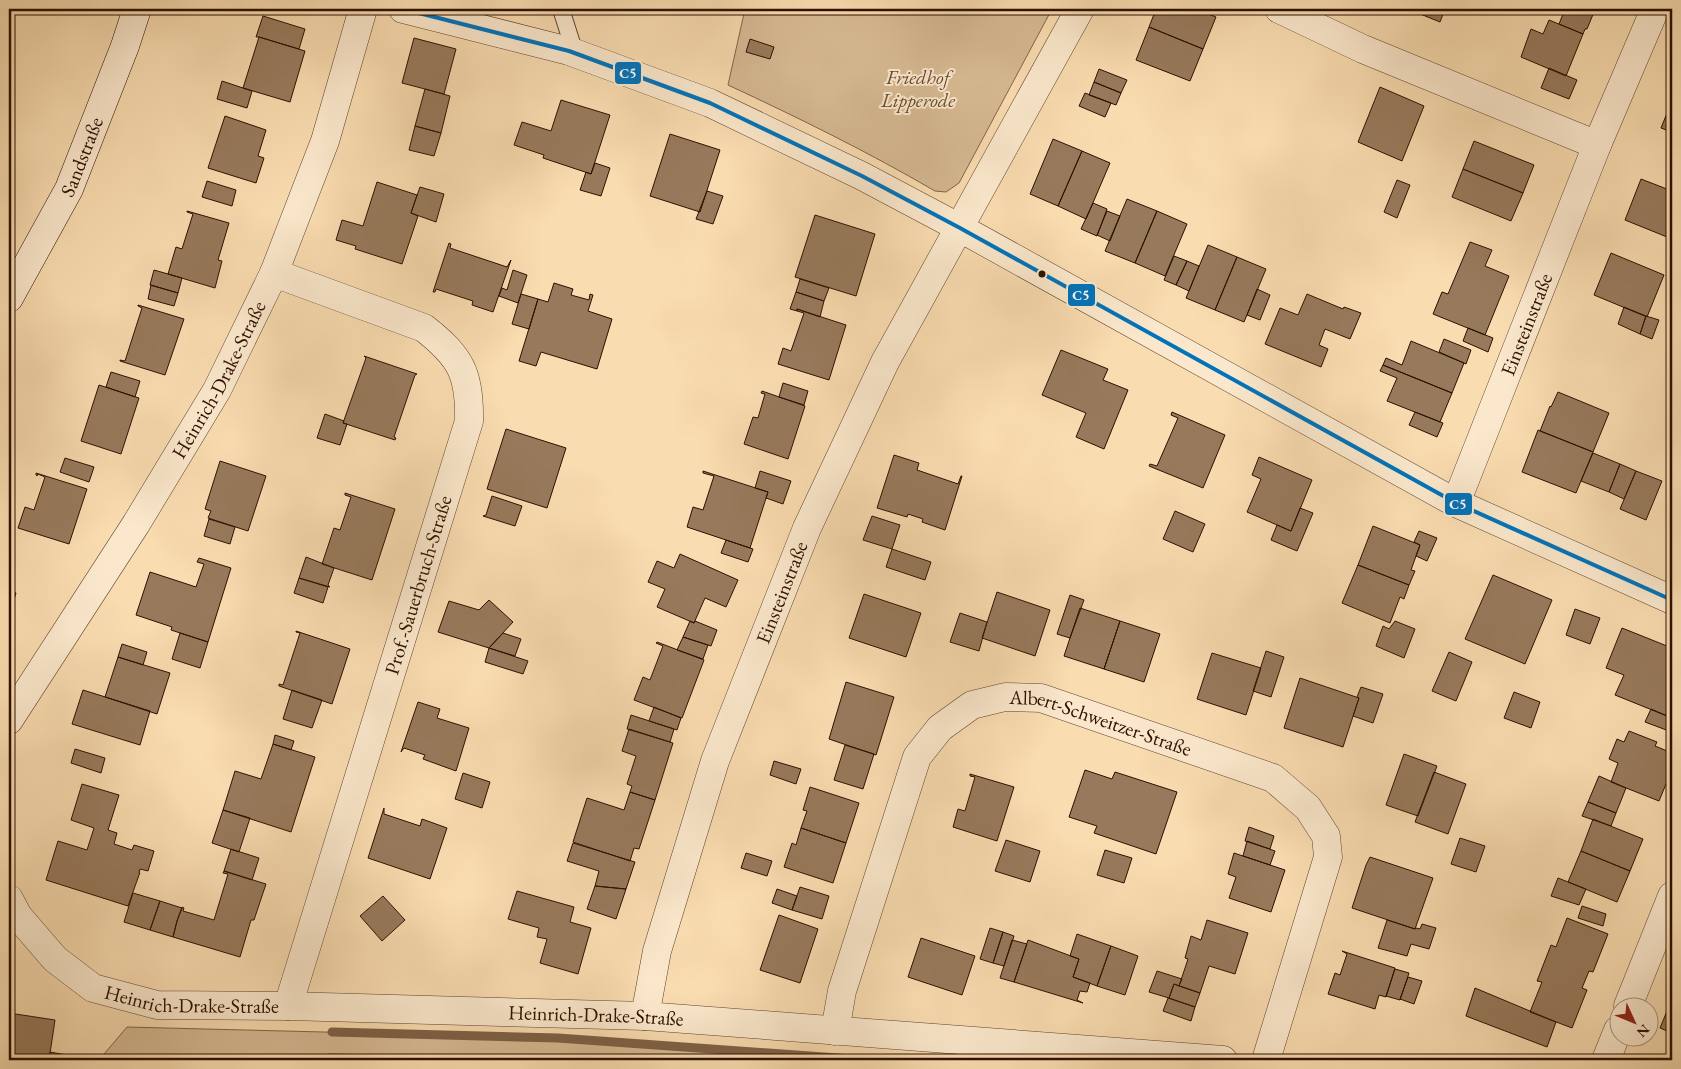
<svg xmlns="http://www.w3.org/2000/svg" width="1681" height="1069" font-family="'EB Garamond',serif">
  <rect width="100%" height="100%" fill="#f9dcb0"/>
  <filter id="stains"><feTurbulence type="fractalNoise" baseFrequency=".004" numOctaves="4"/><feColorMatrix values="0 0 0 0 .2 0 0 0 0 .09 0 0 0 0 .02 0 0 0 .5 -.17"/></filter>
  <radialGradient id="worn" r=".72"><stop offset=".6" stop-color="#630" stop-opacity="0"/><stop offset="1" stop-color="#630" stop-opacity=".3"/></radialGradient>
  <path fill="#d6b992" stroke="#816449" d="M745,9H1052L959,183L946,192L935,191C868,152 799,118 728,85Z
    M127,1027L558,1038L865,1060H602L556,1058L328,1054L326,1060H99Z"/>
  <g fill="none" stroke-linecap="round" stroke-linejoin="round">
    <path stroke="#7d6146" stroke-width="9" d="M332,1032L558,1038L865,1060"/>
  </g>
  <path fill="#977a5c" stroke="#2c1000" d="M1156,9H1196L1216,17L1203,49L1149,27Z
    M1408,9H1445L1440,22Z
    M1565,9H1587L1594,12L1587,29H1585L1583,34L1559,24Z
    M263,16L305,29L299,49L259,37H256Z
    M1549,20L1583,34L1566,76L1521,57L1531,29L1543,34Z
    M1149,27L1203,49L1190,81L1136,60Z
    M259,37L305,51L290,102L243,88Z
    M414,38L456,49L444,94L402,83Z
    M750,39L774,47L770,59L746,52Z
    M1549,68L1577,80L1569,99L1541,88Z
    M1099,69L1127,80L1121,93L1094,82Z
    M222,81L252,91L247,108L217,99Z
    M1094,82L1121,93L1116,105L1089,95Z
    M1380,87L1424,106L1402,161L1358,142Z
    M425,89L450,96L441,133L415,126Z
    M1085,93L1111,103L1105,117L1079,106Z
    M561,100L610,115L591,174L543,158L544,155L514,145L522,122L551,131Z
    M1672,101V132L1661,128Z
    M225,116L266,130L258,156L264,158L256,183L208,168Z
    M415,126L441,133L434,156L409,150Z
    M670,134L720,150L700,212L650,196Z
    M1053,139L1082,151L1058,206L1030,194Z
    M1474,141L1534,165L1523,193L1463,169Z
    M1082,151L1110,163L1086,219L1058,206Z
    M595,163L610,168L601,196L580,190L586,172L591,174Z
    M1463,169L1523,193L1511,221L1452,197Z
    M1641,179L1672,191V189V239L1625,220Z
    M1397,180L1410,185L1397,218L1384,212Z
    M207,181L236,190L232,206L202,197Z
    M377,182L417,195L411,213L418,216L402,264L355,249L356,246L336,240L342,220L363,226Z
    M420,187L444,194L436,222L411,213Z
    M707,191L723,196L713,224L696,219Z
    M1127,199L1157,211L1135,263L1105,251Z
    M1093,203L1107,209L1097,236L1081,229Z
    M187,211L229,223L218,260L222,261L215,288L168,274L176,247L182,249L193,214L187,212Z
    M1107,211L1120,216L1110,241L1097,235Z
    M1157,211L1187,224L1165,276L1135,263Z
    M815,215L875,234L856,296L795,277Z
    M1470,242L1492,250L1485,266L1509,276L1485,335L1433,314L1442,292L1448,294Z
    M449,243L451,244L450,248L507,267L511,260L493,312L472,305L473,301L436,289L435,292H433Z
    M1208,245L1237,257L1215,310L1186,298Z
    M1611,253L1664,275L1647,317L1594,295Z
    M1174,256L1187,261L1176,285L1164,280Z
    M1237,257L1266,269L1244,322L1215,310Z
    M1187,261L1199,266L1189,291L1176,285Z
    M154,270L182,278L178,293L150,285Z
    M513,270L527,275L518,303L499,296L502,288L507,290Z
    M800,279L829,288L824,301L796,292Z
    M554,283L573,289L571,295L589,300L590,294L593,295L588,311L612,319L597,369L541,352L536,366L519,361L538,299L548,302Z
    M151,285L178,293L174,306L148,299Z
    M1257,289L1270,295L1260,320L1247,315Z
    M796,292L824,301L820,317L797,309V311L790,309Z
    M521,294L538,299L529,329L512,324Z
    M1307,294L1343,309L1344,307L1361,313L1350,339L1325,329L1319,345L1328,349L1321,367L1265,344L1280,308L1298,315Z
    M138,305L184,319L165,375L120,361V360L125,361L142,308L138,306Z
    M1624,307L1646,316L1640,334L1618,324Z
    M797,309L846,325L829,380L778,364L783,348L791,351L804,313L797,311Z
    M1646,316L1659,320L1652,339L1640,334Z
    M1468,328L1493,338L1488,352L1463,341Z
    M1444,339L1471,350L1466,364L1439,352Z
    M1411,341L1464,363L1452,393L1383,365L1386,358L1402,365Z
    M1061,350L1108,369L1103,380L1128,390L1104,449L1076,437L1086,413L1042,395Z
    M364,356L417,374L415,375L394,437L396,438L395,440L343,423L366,358Z
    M1383,365L1452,393L1440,422L1387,401L1397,378L1380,371Z
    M111,372L140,381L135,397L106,387Z
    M783,383L808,391L804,405L779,397Z
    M99,385L139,398L121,454L81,441Z
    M762,391L805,406L788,459L744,444L753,417L758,418L765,394L761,393Z
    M1558,392L1609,413L1593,452L1540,431L1550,406L1551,407Z
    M1172,412L1225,435L1203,488L1149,466L1150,464L1157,466L1178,418L1171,415Z
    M1415,412L1443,423L1437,437L1409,425Z
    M325,414L344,421L343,423L347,424L340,445L317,438Z
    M506,429L566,448L547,508L487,489Z
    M1538,430L1593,452L1576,493L1522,472Z
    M1593,453L1620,464L1609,492L1581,481Z
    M894,455L919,463L917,470L958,484L961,476H962L945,530L922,522L923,519L908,514L907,517L877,508Z
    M1259,457L1312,480L1291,531L1247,512L1261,479L1252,475Z
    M65,458L94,467L89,482L60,472Z
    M220,461L266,476L248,531L208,518L211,511L205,509Z
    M1620,464L1636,471L1624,499L1609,492Z
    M703,471L768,492L750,548L687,527L693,507L703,510L714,476L703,473Z
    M760,471L791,481L783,504L766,498L768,492L755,488Z
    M1636,471L1662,481L1646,520L1620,509Z
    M36,473L87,489L69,544L18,528L25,507L34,510L45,477L38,474L37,476L36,475Z
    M345,493L395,509L372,580L322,564L334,528L340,530L351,497L345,495Z
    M492,496L522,506L515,526L483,516L486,515Z
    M1300,508L1313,513L1297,551L1271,540L1277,525L1291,531Z
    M1175,511L1205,524L1193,552L1163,539Z
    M872,516L900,525L892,549L863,540Z
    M209,519L235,527L230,544L204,536Z
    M1373,526L1420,545L1411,570L1415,571L1409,585L1358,565Z
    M1419,531L1437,538L1427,561L1416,556L1420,545L1414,542Z
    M726,540L753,549L748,562L721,553Z
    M892,549L931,562L925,580L886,567Z
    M680,554L738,580L726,607L705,598L694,623L657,607L665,589L648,582L657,561L674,568Z
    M306,557L334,568L328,585L330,587L299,578Z
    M199,558L231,568L208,642L171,630L172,627L136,615L150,572L196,587L204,564L197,562Z
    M1358,565L1409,585L1404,599L1400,597L1390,623L1342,603Z
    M1493,575L1552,600L1525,664L1465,639Z
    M299,578L328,587L323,603L294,593Z
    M9,591L16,593L9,616Z
    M997,592L1050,610L1035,656L982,638Z
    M864,594L921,613L906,657L849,638Z
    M1070,595L1084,600L1070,638L1057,634Z
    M489,600L513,622L489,648L438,632L449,601L479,610Z
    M1080,608L1120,621L1104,669L1064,656Z
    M1575,609L1600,618L1590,644L1566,635Z
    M960,613L987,622L979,651L950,642Z
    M690,621L694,623L695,621L717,630L711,646L683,637Z
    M1120,621L1160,634L1144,682L1104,669Z
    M1395,621L1415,629L1404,658L1376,646L1383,626L1389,629Z
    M1622,628L1672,648V718L1615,695L1624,675L1606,668Z
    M296,631L350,649L332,704L279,686V684L283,685L300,633L296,632Z
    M180,633L208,642L200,668L172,659Z
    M503,633L521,639L515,656L489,648Z
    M683,637L708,645L703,659L677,650Z
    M657,642L704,660L682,718L634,700L643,677L650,680L663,646L656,643Z
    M122,644L147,652L143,665L118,657Z
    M489,648L528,661L523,674L485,662Z
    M1266,651L1284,657L1271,697L1253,691Z
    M1449,652L1472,662L1456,701L1432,691Z
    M1212,653L1261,668L1246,715L1197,699Z
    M118,657L170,673L157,714L105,697Z
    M1300,678L1359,698L1343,747L1284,728Z
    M846,682L894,697L876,755L829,739Z
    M1361,687L1383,694L1373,723L1353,716L1359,698L1357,697Z
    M83,690L150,711L140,745L72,724Z
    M292,690L322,700L312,728L283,719Z
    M1514,692L1540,702L1531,728L1504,718Z
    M418,702L440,709L437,718L469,728L456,771L423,759L425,755L404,748L401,752Z
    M654,707L681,718L677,730L649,721Z
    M1651,709L1672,718V724L1669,731L1645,722Z
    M631,715L674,729L670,742L627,729Z
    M629,729L673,743L655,800L630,792L632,786L627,784L636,756L622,751Z
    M1629,731L1657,742L1655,746L1672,753L1667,770L1671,772L1659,801L1611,782L1618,763L1609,759L1617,739L1624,742Z
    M275,735L294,741L291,750L273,744Z
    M273,744L315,757L291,832L223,810L235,771L261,779Z
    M845,745L874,754L863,789L834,780Z
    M75,749L105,758L101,773L71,763Z
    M1404,754L1437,766L1418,816L1386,805Z
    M774,761L801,769L796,784L770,775Z
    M1085,770L1112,779L1115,772L1177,792L1156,854L1094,833L1097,826L1069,817Z
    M1434,772L1466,784L1448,834L1415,822Z
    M463,773L490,782L482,808L455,799Z
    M970,774L1014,787L997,841L953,827L958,809L965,811L975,777L970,776Z
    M1599,776L1626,788L1616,813L1588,802Z
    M82,784L119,795L108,830L117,833L114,844L132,850L134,845L154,851L148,871L140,869L139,873H140L139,875L128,906L46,880L58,841L87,850L94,828L71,820Z
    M810,787L859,803L846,843L801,828L807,811L803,810Z
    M630,792L655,800L639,849L634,848L630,861L573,842L587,798L624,810Z
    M1588,802L1616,813L1611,826L1582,816Z
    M384,808V814L420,826L422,819L447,828L430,879L368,858Z
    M223,810L250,818L239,852L212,843Z
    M1593,819L1643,839L1630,871L1581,851Z
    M1249,827L1274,836L1270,849L1245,841Z
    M801,828L846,843L833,883L784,867L792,843L796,845Z
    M1460,838L1485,846L1476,872L1451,864Z
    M1006,840L1040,851L1030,882L995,871Z
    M1247,841L1275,851L1270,865L1243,856Z
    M573,843L635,862L626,889L595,886L599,871L567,861Z
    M231,849L259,858L252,880L224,871Z
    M1105,850L1132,858L1124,883L1097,875Z
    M1581,851L1630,871L1617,902L1568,882Z
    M746,853L772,861L767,876L741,868Z
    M1234,853L1285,870L1271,912L1229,898L1236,877L1228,874Z
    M1370,857L1433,878L1415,929L1352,908L1366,865Z
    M224,871L266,884L254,920H251L240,957L173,937L177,921L182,907L184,908L183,911L214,920L228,874L223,873Z
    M1558,878L1586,889L1579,905L1551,896Z
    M595,886L626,889L616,919L587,909Z
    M800,887L829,896L822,919L792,910Z
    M777,889L797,896L792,910L772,903Z
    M517,891L574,907L570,922L591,928L578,974L540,963L547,939L537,937L539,928L508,919Z
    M133,893L160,901L150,930L124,922Z
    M383,896L405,920L382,941L360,916Z
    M160,901L182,908L177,921L173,937L150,930Z
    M1582,906L1606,914L1603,926L1578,918Z
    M779,915L818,929L800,983L760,970Z
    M1567,918L1608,934L1593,972L1589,971L1582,988L1587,990L1572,1028L1530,1012L1542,982L1537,981L1551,945L1556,947Z
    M1207,920L1248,933L1235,974L1209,966L1200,993L1179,986L1188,959L1185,958L1191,936L1201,940Z
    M1387,920L1415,929L1416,928L1420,929L1422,924L1436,928L1429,949L1411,944L1407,956L1378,948Z
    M990,928L1003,932L993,963L980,959Z
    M1003,932L1014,936L1004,966L993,963Z
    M1077,934L1111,946L1097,986L1073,977L1079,959L1070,956Z
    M921,938L975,956L962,995L908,977Z
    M1012,940L1027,944L1014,982L1000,978Z
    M1028,940L1079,959L1073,977L1090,983L1087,992L1080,991L1077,1000L1083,1003L1014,982Z
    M1111,946L1138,956L1125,995L1097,986Z
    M1342,951L1395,968L1386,997L1379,995L1375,1009L1328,994L1335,973L1340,975L1347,954Z
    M1395,969L1409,973L1400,1000L1386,996Z
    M1157,971L1182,979L1179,986L1174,984L1169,998L1149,992Z
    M1408,977L1422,981L1414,1004L1400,999Z
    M1174,984L1200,993L1195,1007L1169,998Z
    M1475,988L1556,1022L1547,1047L1466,1016Z
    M1168,998L1195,1007L1191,1021L1163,1011Z
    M1672,999V1033L1660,1028Z
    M9,1013L55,1020L49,1060H9Z
    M50,1052L78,1057V1060H49Z"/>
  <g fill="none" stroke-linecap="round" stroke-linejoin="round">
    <defs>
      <path id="lane" d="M561,9L575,53"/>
      <g id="street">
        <path d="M403,9L569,51L710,103L862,176L960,228L1456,503L1672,600"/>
        <path d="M1279,9L1363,49L1597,145"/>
        <path d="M274,273L424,328C461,357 470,374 469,421L288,1006"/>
        <path id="s1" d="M1456,503L1597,145L1655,9"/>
        <path id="s2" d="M9,720L136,524L217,390L274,273L325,141L363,9"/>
        <path id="s3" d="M9,899L18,916L55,959L93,988L157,1005L288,1006L645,1016L1223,1060"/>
        <path d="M1628,1006L1672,896"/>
        <path id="s4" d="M645,1016L657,951L715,761L807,528L885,362L1080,9"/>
        <path id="s5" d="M835,1031L842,991L917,757L940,728L972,705L1005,697L1041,698L1273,778L1308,808L1326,836L1328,857L1266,1060"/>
        <path d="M1606,1060L1618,1030"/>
      </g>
      <g id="secondary">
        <path id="s6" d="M9,298L69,189L125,46L137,9"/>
      </g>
    </defs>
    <use href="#lane" stroke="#5f432c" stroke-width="18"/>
    <use href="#street" stroke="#5f432c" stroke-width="29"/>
    <use href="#secondary" stroke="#2c1000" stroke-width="29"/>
    <use href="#lane" stroke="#fbe8cc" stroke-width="16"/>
    <use href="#street" stroke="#fbe8cc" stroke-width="28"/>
    <use href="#secondary" stroke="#fbe8cc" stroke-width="28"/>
    <defs>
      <path id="bus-1" d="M403,9L569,51L710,103L862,176L960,228L1456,503L1672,600"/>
    </defs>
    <use href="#bus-1" stroke="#fbe8cc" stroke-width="8"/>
    <use href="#bus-1" stroke="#0073bb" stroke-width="4"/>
  </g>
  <circle fill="#2c1000" stroke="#fbe8cc" stroke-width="2" cx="1042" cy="274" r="4.5"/>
  <g text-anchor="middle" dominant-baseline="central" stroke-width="4" stroke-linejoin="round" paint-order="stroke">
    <g font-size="20" font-style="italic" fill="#684b33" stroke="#fbe8cc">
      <text x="918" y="77">Friedhof<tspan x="918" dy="23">Lipperode</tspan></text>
    </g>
    <g font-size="20" fill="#2c1000" stroke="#fbe8cc">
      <text stroke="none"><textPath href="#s6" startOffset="159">Sandstraße</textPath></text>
      <text stroke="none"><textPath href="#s1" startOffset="192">Einsteinstraße</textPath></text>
      <text stroke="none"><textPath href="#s2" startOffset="400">Heinrich-Drake-Straße</textPath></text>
      <text transform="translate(418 585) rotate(-73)">Prof.-Sauerbruch-Straße</text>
      <text stroke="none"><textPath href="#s4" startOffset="446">Einsteinstraße</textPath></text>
      <text stroke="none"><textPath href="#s5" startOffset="496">Albert-Schweitzer-Straße</textPath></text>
      <text stroke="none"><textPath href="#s3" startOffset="224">Heinrich-Drake-Straße</textPath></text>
      <text stroke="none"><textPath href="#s3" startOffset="629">Heinrich-Drake-Straße</textPath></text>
    </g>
  </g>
  <g stroke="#fbe8cc" stroke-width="2">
    <rect x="614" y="61" width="28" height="24" rx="5" fill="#0073bb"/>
    <rect x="1067" y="283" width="29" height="24" rx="5" fill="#0073bb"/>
    <rect x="1444" y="492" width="29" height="24" rx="5" fill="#0073bb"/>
  </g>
  <g font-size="14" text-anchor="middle" font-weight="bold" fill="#fff">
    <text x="628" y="78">C5</text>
    <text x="1081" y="300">C5</text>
    <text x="1458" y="509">C5</text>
  </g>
  <rect width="1681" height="1069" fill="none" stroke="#f9dcb0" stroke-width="30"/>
  <rect x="10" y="10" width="1661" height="1049" fill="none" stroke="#2c1000" stroke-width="2.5"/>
  <rect x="15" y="15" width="1651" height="1039" fill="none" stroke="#2c1000"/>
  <g transform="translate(1634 1022) rotate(134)"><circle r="24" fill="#fbe8cc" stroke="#a8927a"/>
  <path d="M0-4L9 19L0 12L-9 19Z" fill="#8f2418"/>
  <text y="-8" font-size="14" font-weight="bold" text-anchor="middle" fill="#2c1000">N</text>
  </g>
  <rect width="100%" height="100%" filter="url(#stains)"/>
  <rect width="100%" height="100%" fill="url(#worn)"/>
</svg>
